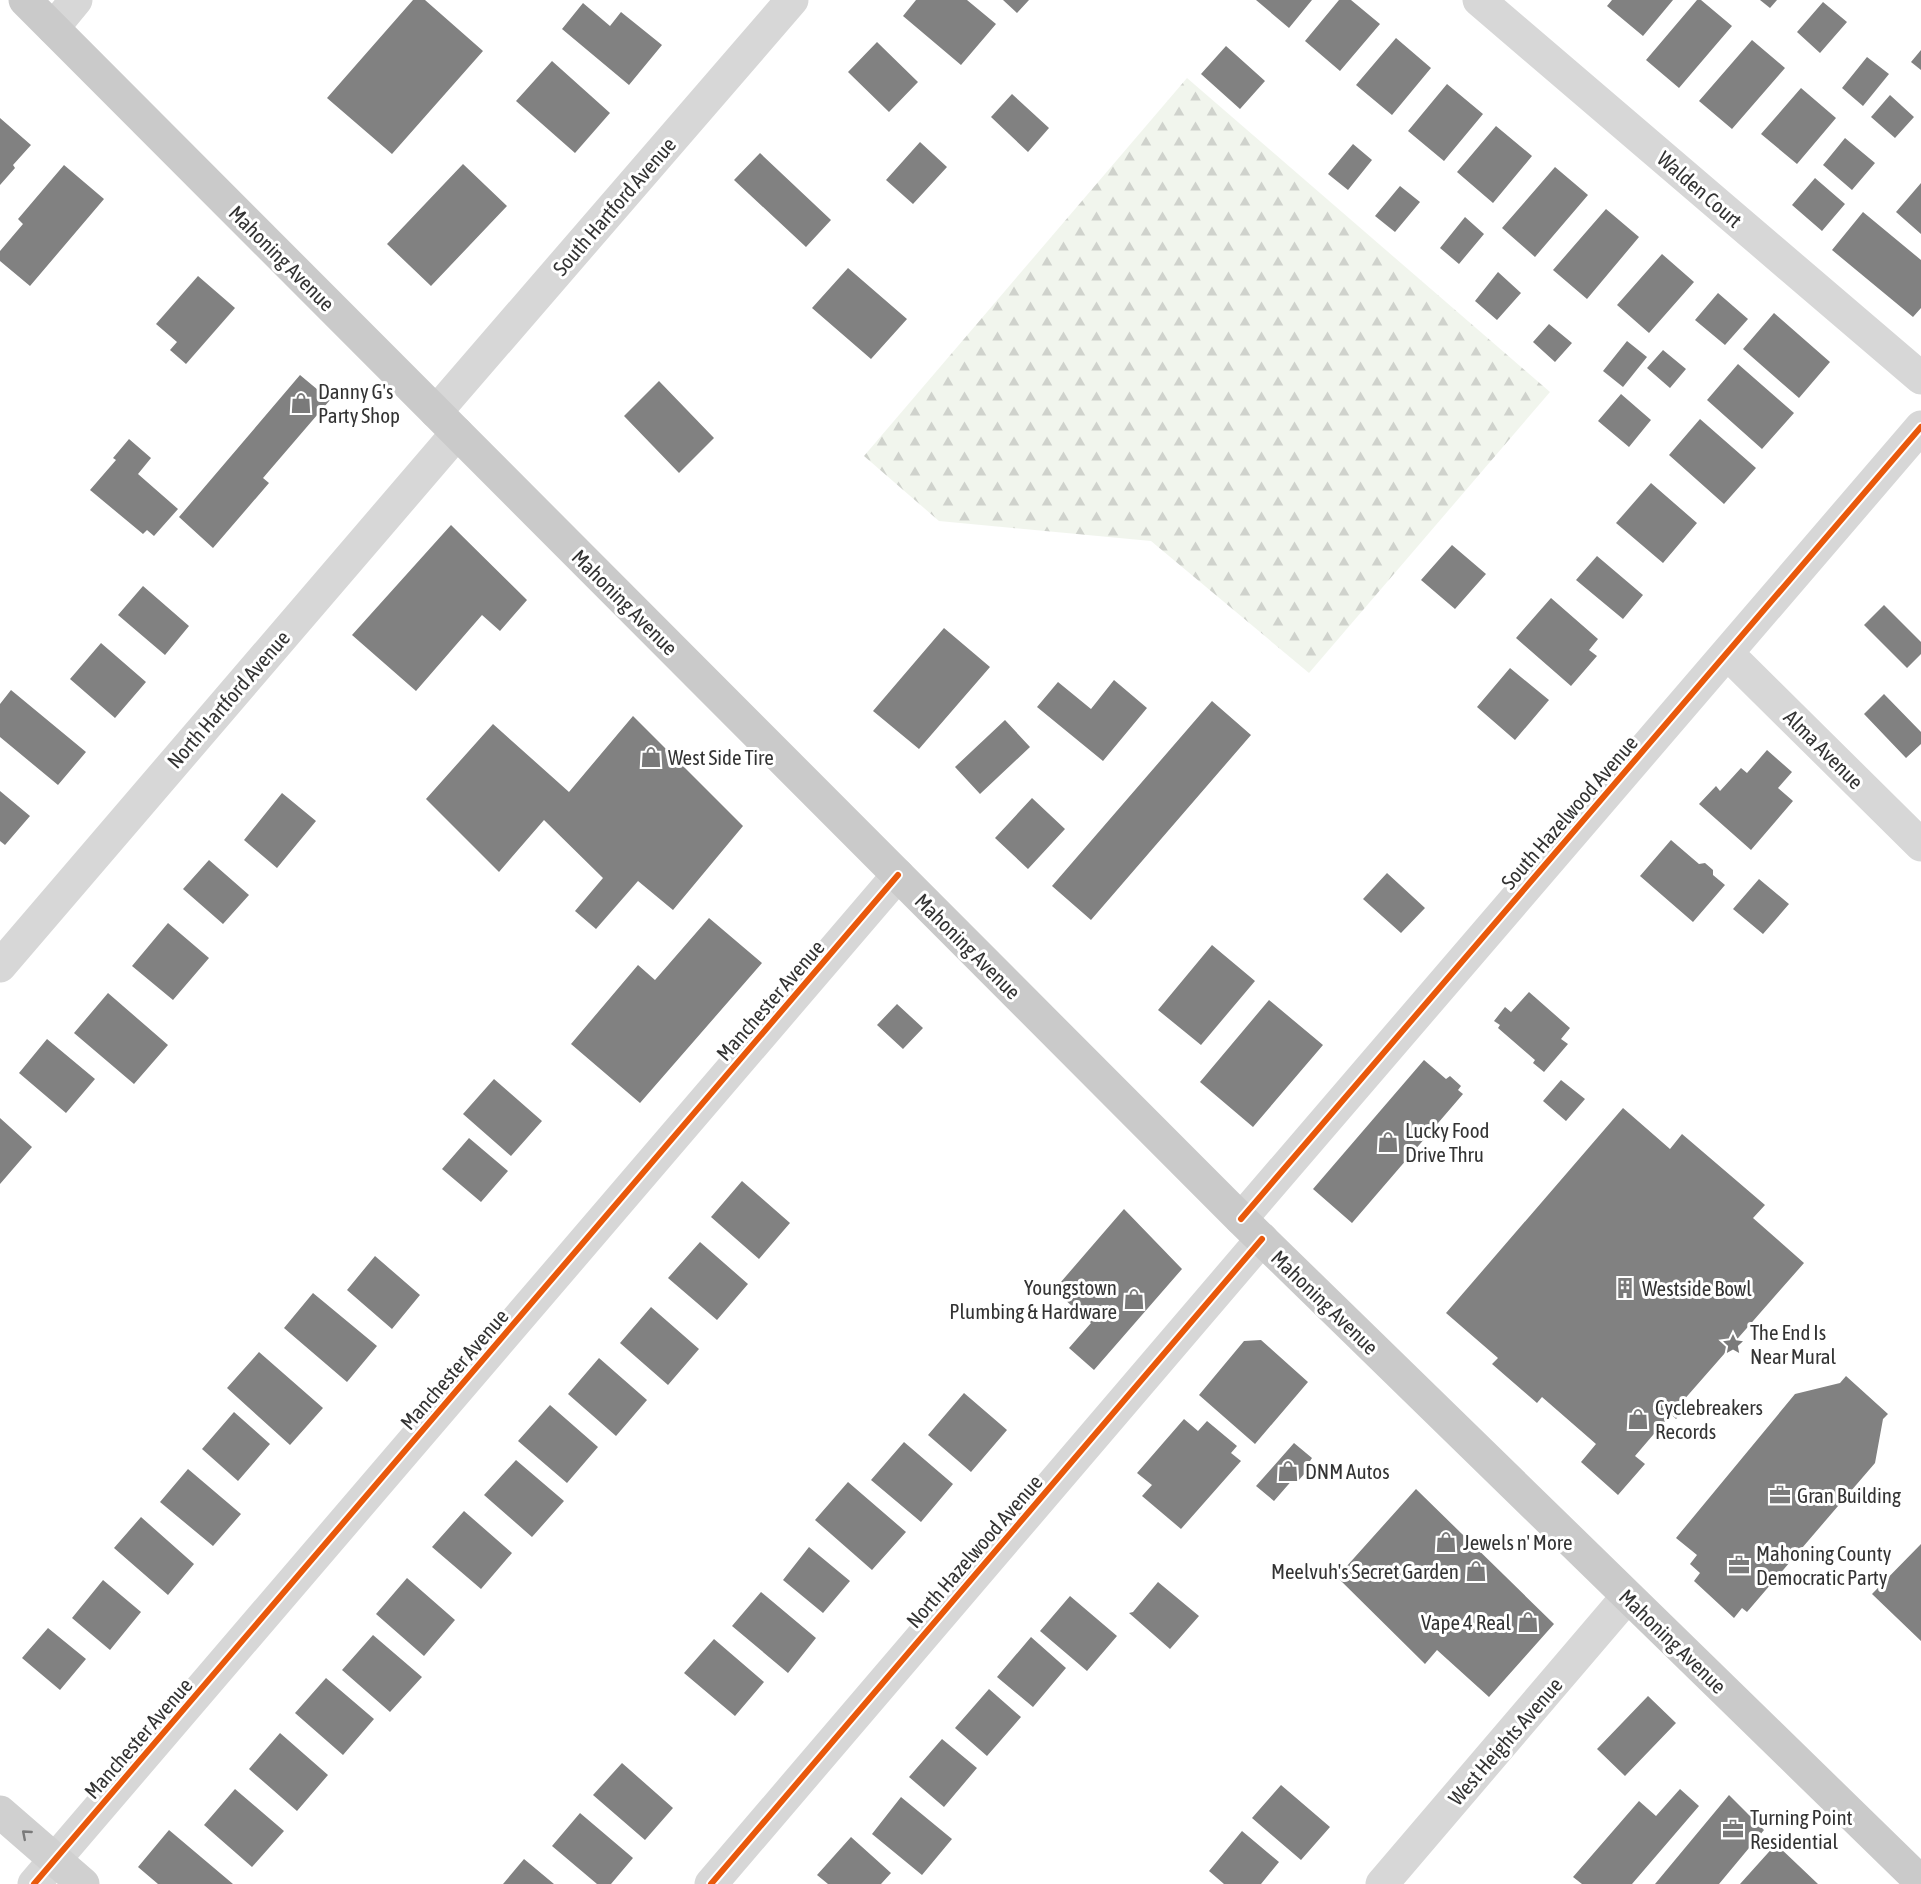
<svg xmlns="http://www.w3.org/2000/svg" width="1921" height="1884" font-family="'Asap Condensed',sans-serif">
  <defs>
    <pattern id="forest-firs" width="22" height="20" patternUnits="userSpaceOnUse" patternTransform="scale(1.5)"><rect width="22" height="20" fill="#f1f5ed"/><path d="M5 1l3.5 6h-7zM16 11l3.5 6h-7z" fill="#cfd2cc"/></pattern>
  </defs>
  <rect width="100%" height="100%" fill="#fff"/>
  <path fill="url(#forest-firs)" d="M1187,78L1550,392L1309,673L1151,541L939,521L864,456Z"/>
  <path fill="#818181" d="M413,0H425L483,51L392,154L327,98Z
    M916,0H967L996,24L961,65L903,16Z
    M1003,0H1029L1017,13Z
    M1256,0H1312L1289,28Z
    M1339,0H1351L1380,24L1340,71L1305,41Z
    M1612,0H1673L1643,36L1607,6Z
    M1697,0H1701L1732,26L1679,88L1646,60Z
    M1760,0H1777L1770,8Z
    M1823,2L1847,22L1820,53L1797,32Z
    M583,3L610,26L621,12L662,45L629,85L562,29Z
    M1396,38L1431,68L1392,115L1356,85Z
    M1752,40L1785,68L1732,129L1699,101Z
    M877,42L918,82L889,112L848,72Z
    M1226,46L1265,81L1240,109L1201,74Z
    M1921,50V70L1911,62Z
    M1867,57L1889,74L1863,106L1842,88Z
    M552,61L610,113L575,153L516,101Z
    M1447,84L1483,114L1444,161L1408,131Z
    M1801,88L1836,118L1797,164L1761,134Z
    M1012,94L1049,128L1028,152L991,117Z
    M1890,95L1914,117L1895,138L1871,117Z
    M0,118L31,145L13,165L15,168L0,185Z
    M1496,126L1532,156L1493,203L1457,172Z
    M1845,138L1875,163L1852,190L1823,165Z
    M920,142L947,167L913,204L886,180Z
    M1353,144L1372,160L1348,190L1328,174Z
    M760,153L831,220L806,247L734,180Z
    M463,164L507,206L431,286L387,244Z
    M64,165L104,199L30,286L0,261V251L23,224L18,219Z
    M1555,167L1588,195L1535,257L1502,228Z
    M1815,178L1845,204L1822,231L1792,205Z
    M1921,183V234L1896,212Z
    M1400,186L1420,202L1395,232L1375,216Z
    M1606,209L1639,237L1587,299L1553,270Z
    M1863,212L1921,260V308L1913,317L1832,250Z
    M1465,217L1484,234L1459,264L1440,248Z
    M1662,254L1694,282L1649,333L1617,305Z
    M848,268L907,319L871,359L812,308Z
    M1498,272L1521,293L1497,320L1475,301Z
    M198,276L235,308L186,364L170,350L177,342L156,324Z
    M1718,293L1748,319L1725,345L1695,320Z
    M1774,313L1830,362L1799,398L1743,349Z
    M1549,324L1572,343L1555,362L1533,342Z
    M1627,341L1647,357L1623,387L1603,371Z
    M1663,350L1686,369L1670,388L1647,368Z
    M1738,364L1794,413L1762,449L1707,400Z
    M300,375L330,400L263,478L269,483L213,548L179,517Z
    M659,381L714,438L679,473L624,416Z
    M1621,394L1651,420L1629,447L1598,421Z
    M1700,419L1756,468L1724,504L1669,455Z
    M129,439L151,458L138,474L178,509L154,536L147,530L143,534L90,490L116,460L113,458Z
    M1651,483L1697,523L1663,563L1616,523Z
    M451,525L527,600L500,631L482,615L416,691L352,635Z
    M1452,545L1486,574L1455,609L1421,580Z
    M1597,556L1643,595L1623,619L1576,580Z
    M143,586L189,626L165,655L118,615Z
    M1551,598L1598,639L1589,650L1597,656L1571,686L1516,638Z
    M1884,605L1921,642V654L1907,668L1864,625Z
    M944,628L990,667L919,749L873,711Z
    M101,643L146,682L115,718L70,679Z
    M1510,668L1549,700L1515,740L1477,707Z
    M1114,680L1147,708L1103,761L1037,707L1058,682L1091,709Z
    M11,690L86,752L58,785L0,737V704Z
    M1884,694L1921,732V744L1906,758L1864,714Z
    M1212,701L1251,735L1091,920L1052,886Z
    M633,716L743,826L673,910L638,881L596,929L575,911L603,878L544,820L499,872L426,799L493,724L569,792Z
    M1005,720L1030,747L980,794L955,767Z
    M1767,750L1792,772L1778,788L1793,801L1751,850L1699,804L1716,786L1720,791L1741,768L1747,773Z
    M0,791L30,816L5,845L0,841Z
    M282,793L316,821L277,868L244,840Z
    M1032,798L1065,829L1028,869L995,838Z
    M1671,840L1699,864L1705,863L1713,870V875L1725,885L1693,922L1640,876Z
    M209,860L249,895L223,924L183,889Z
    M1387,873L1425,908L1401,933L1363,899Z
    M1759,879L1789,904L1763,934L1733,909Z
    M709,918L762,963L640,1103L571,1044L638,965L655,980Z
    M168,923L209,958L173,1000L132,966Z
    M1212,945L1255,981L1201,1045L1158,1010Z
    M1529,992L1570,1028L1561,1039L1568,1044L1544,1072L1533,1063L1535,1060L1498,1028L1500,1025L1494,1021L1505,1007L1511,1012Z
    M108,993L168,1045L134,1084L74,1033Z
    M1269,1000L1323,1045L1253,1127L1200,1082Z
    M897,1004L923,1028L903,1049L877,1025Z
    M47,1039L95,1079L66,1113L19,1073Z
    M1424,1060L1446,1079L1450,1076L1461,1086L1458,1090L1463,1094L1352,1223L1313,1189Z
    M494,1079L542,1121L511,1156L463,1114Z
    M1561,1080L1585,1099L1566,1121L1543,1101Z
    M1623,1108L1670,1149L1682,1134L1765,1205L1753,1218L1804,1263L1682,1402L1687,1407L1676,1419L1671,1414L1635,1456L1645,1464L1618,1495L1581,1462L1596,1444L1542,1397L1537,1403L1492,1364L1498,1358L1446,1313Z
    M0,1118L32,1147L0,1184Z
    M469,1138L508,1171L481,1202L442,1169Z
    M742,1181L790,1223L759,1259L711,1217Z
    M1124,1209L1182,1269L1094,1370L1069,1348L1091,1323L1054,1290Z
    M700,1242L748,1284L717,1320L668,1278Z
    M375,1256L420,1295L392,1329L347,1290Z
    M313,1293L377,1346L347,1382L284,1328Z
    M651,1307L699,1349L668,1385L620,1343Z
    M1261,1340L1308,1382L1255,1444L1199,1395L1244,1341Z
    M259,1352L323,1408L290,1445L227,1388Z
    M599,1358L647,1400L616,1436L568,1394Z
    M1846,1376L1888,1414L1883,1419L1875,1463L1747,1612L1742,1608L1734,1618L1694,1581L1700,1573L1690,1564L1697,1555L1676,1538L1795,1394L1840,1383Z
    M964,1393L1007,1430L971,1472L928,1435Z
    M550,1405L598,1447L567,1483L518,1441Z
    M234,1412L270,1444L238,1481L202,1449Z
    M1184,1419L1198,1431L1207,1421L1237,1446L1231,1453L1241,1461L1181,1529L1142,1496L1152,1485L1137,1473Z
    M904,1442L953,1484L921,1522L871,1480Z
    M1294,1443L1312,1458L1310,1461L1313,1464L1298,1481L1294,1478L1274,1501L1256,1486Z
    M516,1460L564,1501L532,1537L484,1495Z
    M188,1469L241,1514L213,1546L160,1502Z
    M848,1482L906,1532L872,1570L815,1520Z
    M1416,1489L1554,1624L1489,1697L1437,1650L1425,1664L1337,1577Z
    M464,1511L512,1553L481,1589L432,1547Z
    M141,1517L194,1564L168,1595L114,1548Z
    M1921,1544V1641L1872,1594Z
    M809,1547L850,1581L823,1613L783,1580Z
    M407,1578L455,1620L424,1656L376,1614Z
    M103,1580L141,1612L110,1650L72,1618Z
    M1158,1582L1199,1616L1170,1649L1129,1613L1133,1612Z
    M761,1592L816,1638L788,1673L732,1626Z
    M1070,1596L1117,1636L1087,1671L1040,1631Z
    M48,1628L86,1659L60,1690L22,1658Z
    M373,1635L422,1677L390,1712L342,1670Z
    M1031,1637L1066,1668L1033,1707L997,1677Z
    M714,1639L764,1682L735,1716L684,1673Z
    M326,1678L374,1719L343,1755L295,1713Z
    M989,1689L1021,1717L987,1756L955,1728Z
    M1648,1696L1676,1723L1625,1776L1597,1749Z
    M280,1733L328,1775L297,1811L249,1769Z
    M942,1739L977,1768L944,1807L909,1777Z
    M622,1763L673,1808L645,1840L593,1795Z
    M1281,1785L1330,1827L1301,1860L1252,1818Z
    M235,1789L284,1831L252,1867L204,1825Z
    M1680,1789L1699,1806L1632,1884H1582L1573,1877L1639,1801L1656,1816Z
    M1729,1795L1764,1830L1719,1884H1655Z
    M901,1797L952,1839L922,1875L872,1834Z
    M580,1813L633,1858L611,1884H597L552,1846Z
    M169,1830L233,1884H158L138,1867Z
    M1242,1831L1279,1862L1261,1884H1224L1209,1871Z
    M851,1837L891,1873L881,1884H828L817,1875Z
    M1776,1844L1818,1884H1740Z
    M524,1859L554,1884H503Z"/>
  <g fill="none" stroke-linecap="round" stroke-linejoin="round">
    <path stroke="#d7d7d7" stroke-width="33" d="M1479,0L1921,378
      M53,28L76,0
      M436,412L792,0
      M1727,653L1921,845
      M0,966L457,433
      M1241,1219L1921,427
      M34,1884L898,875
      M711,1884L1262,1239
      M1382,1884L1627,1597"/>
    <path stroke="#d0d0d0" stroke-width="33" d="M0,1812L83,1884"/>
    <path stroke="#cacaca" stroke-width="33" d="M25,0L1241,1219L1921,1882"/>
    <defs>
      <path id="cycleway" d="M1241,1219L1921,427
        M34,1884L898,875
        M711,1884L1262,1239"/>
    </defs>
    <use href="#cycleway" stroke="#fff" stroke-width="10"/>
    <use href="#cycleway" stroke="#e8590c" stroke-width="6"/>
  </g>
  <defs><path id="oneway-chevron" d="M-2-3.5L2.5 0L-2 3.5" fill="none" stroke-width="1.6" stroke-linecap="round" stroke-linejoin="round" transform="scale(1.5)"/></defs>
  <use stroke="#7a7a7a" href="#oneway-chevron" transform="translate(26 1834) rotate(-139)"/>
  <defs>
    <symbol id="shop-bare" viewBox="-9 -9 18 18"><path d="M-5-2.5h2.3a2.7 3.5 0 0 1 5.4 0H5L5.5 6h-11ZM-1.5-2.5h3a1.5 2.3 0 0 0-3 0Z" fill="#7a7a7a" stroke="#fff" stroke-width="2.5" paint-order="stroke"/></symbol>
    <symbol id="building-bare" viewBox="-9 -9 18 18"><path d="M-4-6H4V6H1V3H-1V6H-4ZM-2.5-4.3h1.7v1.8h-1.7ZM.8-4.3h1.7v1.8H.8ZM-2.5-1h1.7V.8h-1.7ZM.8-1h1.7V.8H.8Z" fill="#7a7a7a" stroke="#fff" stroke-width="2.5" paint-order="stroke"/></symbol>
    <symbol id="sight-bare" viewBox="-9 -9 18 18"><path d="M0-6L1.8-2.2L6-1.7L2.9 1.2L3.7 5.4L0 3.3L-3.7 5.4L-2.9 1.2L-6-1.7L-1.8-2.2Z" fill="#7a7a7a" stroke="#fff" stroke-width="2.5" paint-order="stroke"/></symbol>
    <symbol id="office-bare" viewBox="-9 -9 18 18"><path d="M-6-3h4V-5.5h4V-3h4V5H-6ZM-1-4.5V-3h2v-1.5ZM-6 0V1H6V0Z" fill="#7a7a7a" stroke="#fff" stroke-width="2.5" paint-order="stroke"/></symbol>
  </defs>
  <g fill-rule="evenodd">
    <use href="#shop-bare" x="286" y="388" width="30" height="30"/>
    <use href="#shop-bare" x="636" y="742" width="30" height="30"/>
    <use href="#shop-bare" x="1373" y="1127" width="30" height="30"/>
    <use href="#building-bare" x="1610" y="1273" width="30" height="30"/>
    <use href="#shop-bare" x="1119" y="1284" width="30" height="30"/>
    <use href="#sight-bare" x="1718" y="1329" width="30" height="30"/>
    <use href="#shop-bare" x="1623" y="1404" width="30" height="30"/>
    <use href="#shop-bare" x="1273" y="1456" width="30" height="30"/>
    <use href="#office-bare" x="1765" y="1480" width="30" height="30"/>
    <use href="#shop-bare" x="1431" y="1527" width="30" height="30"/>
    <use href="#office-bare" x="1724" y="1550" width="30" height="30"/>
    <use href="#shop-bare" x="1461" y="1556" width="30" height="30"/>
    <use href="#shop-bare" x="1513" y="1607" width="30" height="30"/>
    <use href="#office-bare" x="1718" y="1814" width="30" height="30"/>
  </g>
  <g text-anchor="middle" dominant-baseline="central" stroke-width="6" stroke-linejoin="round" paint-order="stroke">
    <g font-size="21" fill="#333" stroke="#fff">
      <text transform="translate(1700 189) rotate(41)">Walden Court</text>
      <text transform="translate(614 206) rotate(-49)">South Hartford Avenue</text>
      <text transform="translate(282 258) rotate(45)">Mahoning Avenue</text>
      <text transform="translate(625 602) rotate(45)">Mahoning Avenue</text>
      <text transform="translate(228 699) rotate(-49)">North Hartford Avenue</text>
      <text transform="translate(1824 749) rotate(45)">Alma Avenue</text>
      <text transform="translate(1569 812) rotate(-49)">South Hazelwood Avenue</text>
      <text transform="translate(968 946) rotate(45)">Mahoning Avenue</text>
      <text transform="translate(770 1000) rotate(-49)">Manchester Avenue</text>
      <text transform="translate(1325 1302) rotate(44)">Mahoning Avenue</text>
      <text transform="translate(454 1369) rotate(-49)">Manchester Avenue</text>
      <text transform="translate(974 1551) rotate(-49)">North Hazelwood Avenue</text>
      <text transform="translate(1673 1641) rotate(44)">Mahoning Avenue</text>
      <text transform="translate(138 1738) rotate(-49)">Manchester Avenue</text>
      <text transform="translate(1505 1741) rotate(-49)">West Heights Avenue</text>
    </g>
    <g font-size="21" fill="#333" stroke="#fff" text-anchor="start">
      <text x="318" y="391">Danny G's<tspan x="318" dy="24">Party Shop</tspan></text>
      <text x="668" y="757">West Side Tire</text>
      <text x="1405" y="1130">Lucky Food<tspan x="1405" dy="24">Drive Thru</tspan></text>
      <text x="1117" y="1287" text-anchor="end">Youngstown<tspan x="1117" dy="24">Plumbing &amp; Hardware</tspan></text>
      <text x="1642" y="1288">Westside Bowl</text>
      <text x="1750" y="1332">The End Is<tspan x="1750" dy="24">Near Mural</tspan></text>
      <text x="1655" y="1407">Cyclebreakers<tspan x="1655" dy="24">Records</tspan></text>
      <text x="1305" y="1471">DNM Autos</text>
      <text x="1797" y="1495">Gran Building</text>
      <text x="1463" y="1542">Jewels n' More</text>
      <text x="1756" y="1553">Mahoning County<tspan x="1756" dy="24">Democratic Party</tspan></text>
      <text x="1459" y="1571" text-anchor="end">Meelvuh's Secret Garden</text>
      <text x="1511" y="1622" text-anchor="end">Vape 4 Real</text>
      <text x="1750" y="1817">Turning Point<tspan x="1750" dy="24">Residential</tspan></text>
    </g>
  </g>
</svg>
